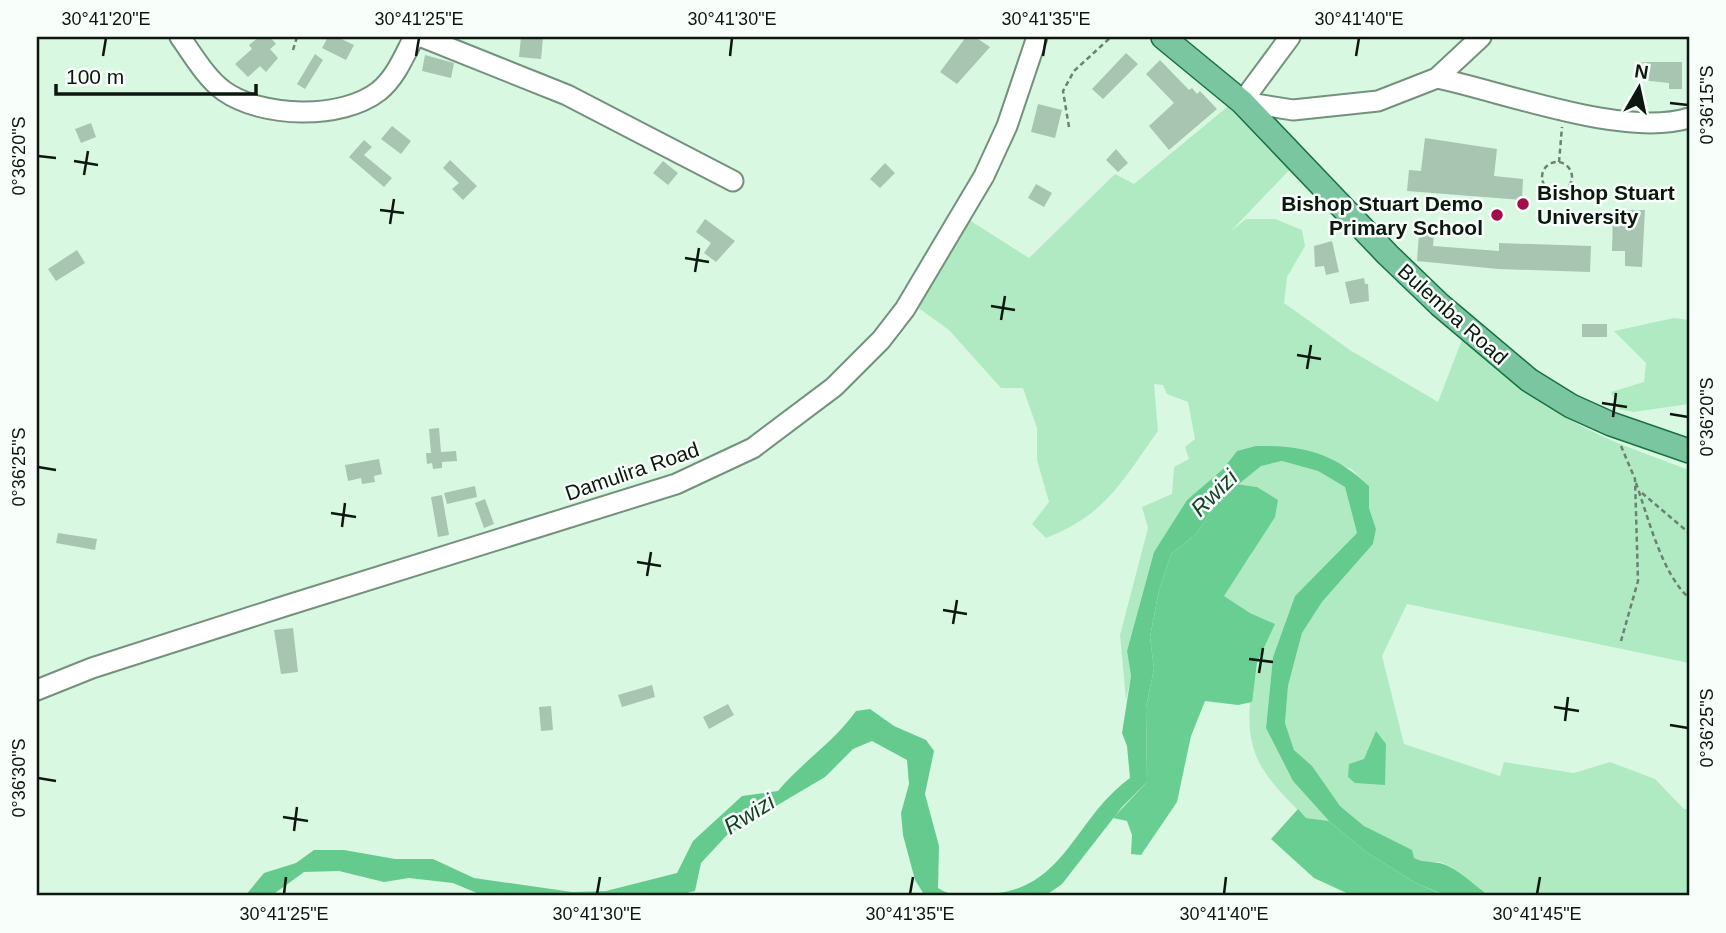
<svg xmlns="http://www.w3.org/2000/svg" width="1726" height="933" font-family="Arial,sans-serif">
  <rect width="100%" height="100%" fill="#d9f8e2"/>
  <path fill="#b0eac3" d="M1232,103L1295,164L1231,231L1246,219H1275L1302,230L1305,246L1287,277L1284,303L1350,350L1438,402L1463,337C1505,376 1551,413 1604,437C1631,449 1661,459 1689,470V663L1407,604L1382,656L1404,744L1500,776L1504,762L1574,773L1610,762L1655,779L1684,809H1689V896H1490L1451,867L1440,862H1420L1364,826L1340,806L1308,764L1294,750L1285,723L1288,686L1302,633L1322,602L1373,544L1376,529L1369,508V486L1350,468L1237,451L1223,469L1187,500L1154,552L1127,651L1131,676L1126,700L1120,635L1148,528L1142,507L1172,494L1174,467L1189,459L1185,447L1195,439L1188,402L1167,394L1163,385L1154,384L1158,431C1121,482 1107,514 1046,538L1032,524L1049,502L1037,460V428L1023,388H1001L949,330L913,304L963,216L1029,258L1115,174L1134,184Z
    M1674,318L1689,320V404L1633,412L1619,409L1611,392L1644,382L1646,363L1614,331Z
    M1282,461L1318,471L1345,487L1357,533L1295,596L1273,657L1266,727L1293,781L1329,821L1306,818C1290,802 1271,784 1260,764C1237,721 1256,665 1274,624L1250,613L1223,596L1251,555L1257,487L1236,484L1260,466Z"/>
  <path fill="#69ce92" d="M1236,484L1257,487L1278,500L1275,517L1224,596L1250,613L1275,624L1257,663L1252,702L1238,705L1205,701L1191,736L1177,802L1141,855L1131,854L1132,835L1127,821L1113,818L1147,782L1146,707L1154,669L1150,637L1159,590L1171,554L1196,534L1219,500Z
    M1376,731L1386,744L1385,785L1355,783L1348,777L1349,764L1364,759Z
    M1298,809L1306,818L1329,821L1366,852L1416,883L1439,893V896H1353L1314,878L1271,839Z"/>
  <path fill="#65ca8e" d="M1256,446C1303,445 1334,453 1369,486V508L1376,529L1373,544L1322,602L1302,633L1288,686L1285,723L1294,750L1312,766L1340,806L1364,826L1412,850L1414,858C1424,864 1437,860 1448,866C1463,873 1476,887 1490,896H1447L1416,883L1366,852L1329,821L1293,781L1266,728L1273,657L1295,596L1357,533L1345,487L1318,471L1282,461L1261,466L1219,500L1196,534L1171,554L1159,590L1150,637L1154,669L1146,707L1147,782L1122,807L1062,884L1045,896H925L915,880L903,835L901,813L909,784L907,760L872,741L853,749L825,777L727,835L701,863L695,891L674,896H484L453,883L409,878L384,882L339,871L304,872L271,896H245L264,873L296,863L314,850H344L395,859H433L474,878L572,892L606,891L677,873L693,841L742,796L778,791C802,762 834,742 856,711L870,709L894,726L926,740L934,751L925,794L939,846L938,888C951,897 964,894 980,894C1065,895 1071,821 1130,778L1127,746L1122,733L1131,676L1127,651L1154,552L1187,500L1223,469L1237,451Z"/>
  <path fill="#a7c5b0" d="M259,37H270L276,44L270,49L278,58L266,72L260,66L248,77L235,64L252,49L249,45Z
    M328,37H337L354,45L346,60L322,48Z
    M521,37H543L541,59L519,57Z
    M966,37H975L990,47L957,84L940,72Z
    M1126,53L1138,64L1103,99L1092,89Z
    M315,54L323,60L305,89L297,84Z
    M425,55L454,63L451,78L422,71Z
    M1160,60L1189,90L1192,88L1197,94L1200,91L1217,109L1169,150L1149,126L1174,103L1146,74Z
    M1640,62H1682V89H1669V83L1641,80Z
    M1038,104L1062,110L1055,138L1031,132Z
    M91,123L96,137L81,143L75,129Z
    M392,126L411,141L401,154L381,139Z
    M1425,138L1497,149L1494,176L1523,179L1522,200L1407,191L1409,170L1421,171Z
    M364,140L372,147L364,155L392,178L384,187L349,157Z
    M1116,149L1128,163L1118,172L1106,160Z
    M450,160L477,186L463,200L452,189L459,183L443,168Z
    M663,161L678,173L668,185L653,173Z
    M885,163L895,173L880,188L870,179Z
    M1036,184L1052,193L1044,207L1028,198Z
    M1613,210H1645L1642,267L1625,266V251H1612Z
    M705,219L735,241L716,262L704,253L711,243L696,232Z
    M1419,233L1434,234L1433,246L1499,251V243L1591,246L1590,272L1498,269L1417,261Z
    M1332,241L1339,272L1326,275L1324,266L1315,267L1314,246Z
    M77,250L85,263L56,281L48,269Z
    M1364,278L1365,284H1368L1369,301L1350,304L1345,282Z
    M1582,324H1607V337H1582Z
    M439,428L441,452L456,451L457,461L442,462V468L433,469L432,463L427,464L426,453H431L429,429Z
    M379,459L382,474L374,476L375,482L362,484L361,478L348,481L345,465Z
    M475,486L477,497L447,504L444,493Z
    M442,495L449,535L438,537L431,497Z
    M485,499L494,524L484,528L475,503Z
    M58,533L97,539L95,550L56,543Z
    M293,628L298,672L281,674L274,630Z
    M652,685L655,697L622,707L618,695Z
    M728,704L734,715L709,729L703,717Z
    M551,706L553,730L541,731L539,707Z"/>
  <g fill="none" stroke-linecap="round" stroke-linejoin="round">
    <defs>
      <path id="minor" d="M180,37C193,55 206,78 224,91C262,118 342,120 379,91C396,77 404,56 414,37
        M422,37L567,95L733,181
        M1290,37L1242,102L1293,110L1378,101L1437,78L1481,37
        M1437,78C1504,92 1624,138 1689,118
        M37,690L92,668L285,606L676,484L753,448L834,387L881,340L905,309L984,176L1007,126L1037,37"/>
      <path id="major" d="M1163,37L1242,102L1388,255L1440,305L1529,380L1571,406L1611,424L1689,451"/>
    </defs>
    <use href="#minor" stroke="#74917e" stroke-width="23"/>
    <use href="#major" stroke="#197044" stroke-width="26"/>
    <path stroke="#6c8172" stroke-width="2.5" stroke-dasharray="5 3.5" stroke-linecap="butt" d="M293,50L297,37
      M1069,127L1063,91L1074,71L1111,37
      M1559,162L1562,127
      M1542 177a15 15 0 1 1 30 0a15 15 0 1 1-30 0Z
      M1621,446L1635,479L1638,581L1621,641
      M1636,483C1648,517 1662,574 1689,598
      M1642,493L1689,533"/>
    <use href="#minor" stroke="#fff" stroke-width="19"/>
    <use href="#major" stroke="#7ac6a0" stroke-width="23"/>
  </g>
  <path fill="none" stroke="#0b170f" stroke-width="2.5" d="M103,56L106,38M416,56L419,38M730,56L732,38M1043,56L1046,38M1356,56L1359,38M1670,103L1688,105M38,156L56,158M74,161L98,165M84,175L88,151M380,210L404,213M390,224L394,199M685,258L709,262M695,272L699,248M991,306L1015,310M1001,320L1005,296M1297,355L1321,359M1307,369L1311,345M1602,403L1627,407M1670,414L1688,417M1613,417L1616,393M38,467L56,470M331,513L356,517M342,527L345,503M637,562L661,566M647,576L651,552M943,610L967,614M953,624L957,600M1249,659L1273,662M1259,673L1263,648M1554,707L1579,711M1565,721L1568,697M1670,725L1688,728M38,778L56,781M283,817L308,821M294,831L297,807M284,894L286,877M597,894L600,877M910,894L913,877M1224,894L1226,877M1537,894L1540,877"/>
  <g fill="#a30c4a" stroke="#f8fef9" stroke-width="2.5">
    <circle cx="1523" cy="204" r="7"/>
    <circle cx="1497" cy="215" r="7"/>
  </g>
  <g text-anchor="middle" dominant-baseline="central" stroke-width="5" stroke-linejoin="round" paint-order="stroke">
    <g font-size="21" font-weight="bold" fill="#0b170f" stroke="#f8fef9" text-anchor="start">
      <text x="1537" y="192">Bishop Stuart<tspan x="1537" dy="24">University</tspan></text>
      <text x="1483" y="203" text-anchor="end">Bishop Stuart Demo<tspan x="1483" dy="24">Primary School</tspan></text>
    </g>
    <g font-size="21" fill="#0b170f" stroke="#f8fef9">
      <text transform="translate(1453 314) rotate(42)">Bulemba Road</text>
      <text transform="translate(632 471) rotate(-19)">Damulira Road</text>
    </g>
    <g font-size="23" font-style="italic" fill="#143f26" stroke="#f8fef9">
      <text transform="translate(1214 493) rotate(-45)">Rwizi</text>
      <text transform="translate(749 814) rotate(-32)">Rwizi</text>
    </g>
  </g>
  <rect width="1726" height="933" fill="none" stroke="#f8fef9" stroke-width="77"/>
  <g transform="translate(1639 88) rotate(9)" stroke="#f8fef9" stroke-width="5" paint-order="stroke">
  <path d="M0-5L12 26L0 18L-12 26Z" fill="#0b170f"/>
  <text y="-10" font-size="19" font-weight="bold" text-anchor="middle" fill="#0b170f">N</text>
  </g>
  <path d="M56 84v10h200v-10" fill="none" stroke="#0b170f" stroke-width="3.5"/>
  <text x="66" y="84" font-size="21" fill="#0b170f" stroke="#f8fef9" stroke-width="5" paint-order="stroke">100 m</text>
  <rect x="38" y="38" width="1650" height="856" fill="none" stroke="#0b170f" stroke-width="2.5"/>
  <g font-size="18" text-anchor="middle" fill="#0b170f">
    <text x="106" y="25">30°41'20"E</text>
    <text x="419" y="25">30°41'25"E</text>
    <text x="732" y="25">30°41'30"E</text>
    <text x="1046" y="25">30°41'35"E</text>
    <text x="1359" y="25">30°41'40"E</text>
    <text transform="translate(1707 105) rotate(-90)" y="6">0°36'15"S</text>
    <text transform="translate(19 156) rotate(-90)" y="6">0°36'20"S</text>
    <text transform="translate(1707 417) rotate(-90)" y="6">0°36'20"S</text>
    <text transform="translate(19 467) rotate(-90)" y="6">0°36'25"S</text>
    <text transform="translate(1707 728) rotate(-90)" y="6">0°36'25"S</text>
    <text transform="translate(19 778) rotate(-90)" y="6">0°36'30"S</text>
    <text x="284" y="920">30°41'25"E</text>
    <text x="597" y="920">30°41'30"E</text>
    <text x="910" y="920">30°41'35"E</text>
    <text x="1224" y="920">30°41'40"E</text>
    <text x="1537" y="920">30°41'45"E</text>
  </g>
</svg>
